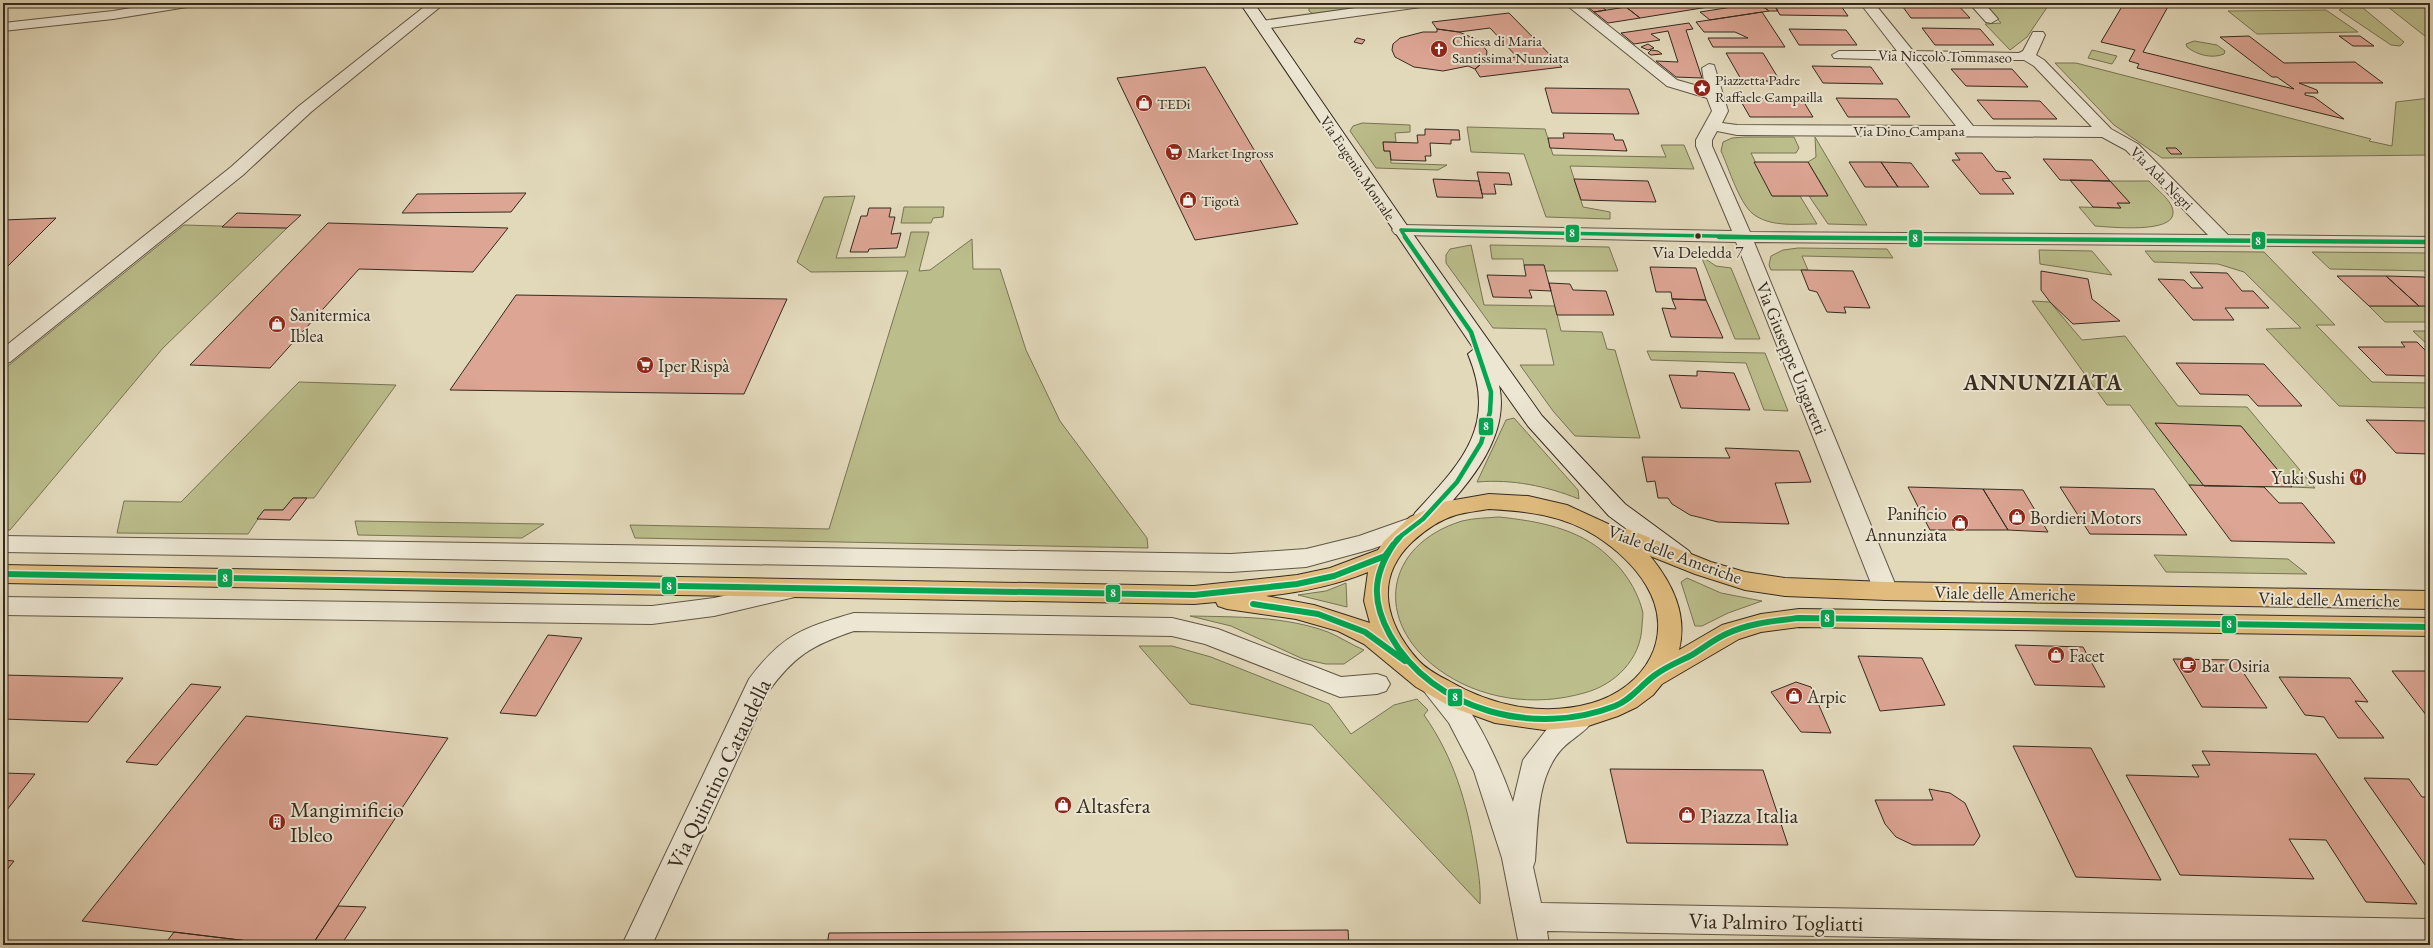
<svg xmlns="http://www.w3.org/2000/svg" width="2433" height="948" font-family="'EB Garamond',serif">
  <rect width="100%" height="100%" fill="#e2d9bb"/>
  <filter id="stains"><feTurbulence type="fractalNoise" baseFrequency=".005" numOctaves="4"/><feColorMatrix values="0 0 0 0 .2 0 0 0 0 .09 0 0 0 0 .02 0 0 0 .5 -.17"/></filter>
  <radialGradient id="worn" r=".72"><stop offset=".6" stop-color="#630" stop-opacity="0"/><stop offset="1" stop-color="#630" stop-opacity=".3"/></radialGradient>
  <path fill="#bbbd8b" stroke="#787454" d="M1333,3H1366L1369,7L1313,14L1309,11V6Z
    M1984,3H2050L2027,37L2010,50L1985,24L2001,23Z
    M2352,3H2357L2404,42L2400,46L2391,45L2339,10Z
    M2383,3H2430V40Z
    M2326,10L2358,32L2257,34L2228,11Z
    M2194,41L2217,45L2225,51L2224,54C2212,59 2197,55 2187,47L2186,44Z
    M2092,50L2117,56L2112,64L2088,58Z
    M2055,63H2076L2371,139L2369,141L2392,146L2396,102L2430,98V155L2162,158L2114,125Z
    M1362,123L1410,125V132L1395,133L1396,142H1383L1384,151H1390L1391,163L1447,165L1438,170L1376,168L1350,131L1353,126Z
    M1467,127L1545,129L1553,155L1666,157L1661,145H1684L1694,169L1570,166L1583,207L1610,212V219L1546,217L1524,154L1471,152Z
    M1745,137H1794L1799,148L1796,153H1751L1772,196H1800L1817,224C1798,224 1773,227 1756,216C1740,207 1729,168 1721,151L1723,142L1732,138Z
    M1815,137L1867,225L1828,224L1809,196L1828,195L1808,162L1816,157Z
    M2110,181H2149C2156,189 2173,201 2173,212C2175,234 2110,227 2095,226L2079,207L2120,208L2117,203H2130Z
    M855,196L836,258L905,257L911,232H929L919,271L930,270L972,239L973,269H1000L1026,350L1060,421L1147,538L1148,548L635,538L630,525L829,529L908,271L811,272L797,262L824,197Z
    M904,207H944L943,217L933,218L931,223H901Z
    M184,225L287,228L163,348L10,530H3V370Z
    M1471,245L1484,305L1555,306L1561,331L1602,332L1607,349L1615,350L1640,438L1575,436L1553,411L1520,365H1554L1546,329L1493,328L1446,263V255L1450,249Z
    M1490,245L1609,247L1618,271H1545L1544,265H1524L1523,259H1492Z
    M1798,248L1887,249L1893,258L1802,256L1808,270H1771L1769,265L1771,256L1783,250Z
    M2039,250L2092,251L2112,275L2040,264Z
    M2145,251L2264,252L2335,325H2316L2372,382L2430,383V408L2339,406L2266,329L2301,328L2244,272L2218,264L2154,262Z
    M2312,252L2430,253V271L2330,269Z
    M1701,256L1716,266L1731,268L1760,339H1735Z
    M2032,301L2050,302L2082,340L2125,336L2178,406L2247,407L2315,488L2292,487L2241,426L2156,424L2204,486L2189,485L2130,405H2107Z
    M2369,306H2430V322H2385Z
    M2413,331H2430V347Z
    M1647,351L1765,353L1788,411L1764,410L1746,363L1651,360Z
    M299,382L396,385L314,498H293L283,510H264L248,534L117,533L124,501L181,502Z
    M1514,418L1578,490L1579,499C1546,486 1513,479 1477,482L1506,420Z
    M1499,517C1537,521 1578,528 1607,555C1624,570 1636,588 1642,609C1644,614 1642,621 1642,626C1641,659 1615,685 1584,693C1535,707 1480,700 1438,669C1373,621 1384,545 1462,521C1474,518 1487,518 1499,517Z
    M355,521L544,524L522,538L358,535Z
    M2154,555L2288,559L2307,574L2166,572Z
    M1687,578L1721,593L1762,601L1728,613L1702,626H1695L1681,582Z
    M1346,583L1347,607L1298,595L1326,591Z
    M1190,616C1236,617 1285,616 1328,632C1340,637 1352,645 1364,650L1344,664H1326L1303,659L1231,626Z
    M1139,646H1172L1211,657L1329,704L1351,734L1394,705L1417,699L1428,710L1424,715C1453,756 1467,802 1475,852C1478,869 1481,886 1480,904L1312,725L1190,704Z"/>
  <path fill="#dca594" stroke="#352a1e" d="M1583,3H1597L1606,10L1594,12Z
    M1621,3H1652L1626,7Z
    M1652,3H1733L1640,18L1626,7Z
    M1758,3L1769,11L1710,20L1700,12Z
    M1758,3L1774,5L1778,11H1769Z
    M1765,3H1839L1848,16L1780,15L1774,5Z
    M1900,3H1956L1970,18H1911Z
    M2124,3H2170L2143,52L2294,89L2277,77H2272L2220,37L2249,36L2284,63L2355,62L2383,83H2299L2317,90L2318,93H2305V95L2314,97L2344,119L2137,68L2139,64L2129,61L2135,50L2101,42Z
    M1626,7L1640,18L1608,23L1594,12Z
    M1762,12L1785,47H1713L1708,38H1748L1735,32H1704L1696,22Z
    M1509,13L1562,67L1480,77L1475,69L1486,60L1517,57L1490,28L1459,32L1437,29L1432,22Z
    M1689,23L1693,29L1686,30L1702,78L1676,77L1656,61L1678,62L1668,31L1651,34L1660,40L1634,44L1621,33Z
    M1922,28L1980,29L1994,45H1935Z
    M1437,29L1459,32L1478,40L1487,51L1486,60L1475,69L1468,66L1443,71L1414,67L1395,57L1392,50L1393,44L1400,38L1423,32H1437Z
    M1789,29L1846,30L1857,45H1799Z
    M2339,36H2360L2374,46H2353Z
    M1357,38L1365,40L1362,44L1354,42Z
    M1648,44L1654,48L1648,50L1641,47Z
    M1651,50L1658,51L1662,54L1651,55L1648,53Z
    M1726,53H1763L1780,81H1742Z
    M1812,66L1871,67L1883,84L1823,83Z
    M1205,67L1298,224L1195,240L1117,78Z
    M1951,69H2012L2028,87L1966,86Z
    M1545,88L1629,89L1639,114L1552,113Z
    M1739,98L1802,99L1813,117H1750Z
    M1836,98L1897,99L1910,117H1848Z
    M1977,100L2040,101L2057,119H1993Z
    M1425,129L1459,130L1460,140H1451V144L1430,143L1431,156H1425L1426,161L1391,160L1390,151H1384L1383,142L1418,143L1417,135H1425Z
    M1563,133L1613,134L1615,140H1623L1627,151L1550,148L1548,138H1564Z
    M2166,148H2176L2182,154H2171Z
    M1955,153H1982L1996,171L2006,172L2011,178L2002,179L2014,194H1980L1952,160H1960Z
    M2043,159L2092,160L2110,181L2060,180Z
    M1754,162H1808L1828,196H1772Z
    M1849,162H1881L1898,187H1865Z
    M1881,162L1911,163L1929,187H1898Z
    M1477,172L1509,173L1512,185L1494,184L1496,194H1482Z
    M1433,179L1479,181L1483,198L1437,197Z
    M1574,179L1648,181L1656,202L1581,200Z
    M2070,180L2110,181L2130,203H2117L2121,208L2093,207Z
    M526,193L511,212L402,213L417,194Z
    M869,208H891L889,217H895L891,234L901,233L897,248L869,249L868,252H850L861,216H867Z
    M237,213L301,215L287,228L222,227Z
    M56,218L3,271V220Z
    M328,223L508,228L473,272L359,269L270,368L190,365Z
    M1524,265H1544L1551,291L1529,290L1532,298L1493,297L1487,275L1526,276Z
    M1650,267L1696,268L1706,300L1672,299L1671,292H1656Z
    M1801,270L1853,271L1870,308L1844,307L1846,313L1827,312L1817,292L1809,290Z
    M2041,271L2088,279L2092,299L2120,321L2073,324L2050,302L2041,290Z
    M2190,272L2227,273L2242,291H2253L2269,308H2225L2234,320H2193L2158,279L2184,280L2192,288H2203Z
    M2337,276H2386L2419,306H2369Z
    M2386,276L2424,277L2430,282V306H2419Z
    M1549,283L1570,284L1573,290L1606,291L1614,315H1557Z
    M516,295L787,299L744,394L450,390Z
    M1672,299L1706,300L1723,338L1671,337L1662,308L1676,309Z
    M2401,342H2417L2430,355V376L2386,375L2358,347H2405Z
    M2176,363L2264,364L2302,406H2258L2248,395L2200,394Z
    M1697,371L1734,373L1750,410L1681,408L1669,375L1697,376Z
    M2366,420L2430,421V454L2396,453Z
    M2155,423L2241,426L2292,487L2204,486Z
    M1725,448L1799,451L1811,482L1775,483L1789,524L1718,522L1690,515L1672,504L1668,498H1658L1655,481L1647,482L1642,457L1730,458Z
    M2189,485L2264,487L2279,503H2302L2335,543L2231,541Z
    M1908,487L1983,489L2008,530H1930Z
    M2060,487L2154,489L2187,535L2090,534Z
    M1983,489L2023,490L2048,532L2008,530Z
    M293,498H307L290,520L257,519L264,510H283Z
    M548,635L582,638L536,716L500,713Z
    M2015,645L2083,647L2105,687L2035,685Z
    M1858,656L1922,658L1945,705L1880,711Z
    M2173,659L2235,660L2267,708L2202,707Z
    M2392,671H2430V720Z
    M3,675L123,678L88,722L3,719Z
    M2279,677L2350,678L2368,702L2355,701L2384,738H2338L2324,717L2305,715Z
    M1796,682L1811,687L1831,733L1801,732L1771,692Z
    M191,684L221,687L157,765L126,762Z
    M246,716L448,738L312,945H281L82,921Z
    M2013,746L2091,748L2161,880L2076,877Z
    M2202,751L2316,754L2417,904L2366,902L2326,840L2289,839L2314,879L2180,875L2126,775L2199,777L2192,765H2210Z
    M1610,769L1763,770L1788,845L1627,843Z
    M3,773L35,774L3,815Z
    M2364,778L2409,779L2422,797H2430V872Z
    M1929,789L1950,793L1965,803L1980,836L1974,845H1913L1896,837L1885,824L1875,800H1933Z
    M3,860L14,861L3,875Z
    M338,906L366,907L341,945H312Z
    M1348,930L1349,945H827L829,933Z
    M174,932L281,945H164Z"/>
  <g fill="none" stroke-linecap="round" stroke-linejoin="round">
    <defs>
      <path id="minor" d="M161,3H194L187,7L113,19L3,31V23L113,11Z
        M429,3H445L311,112L243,175L10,362L3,364V348L231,167L299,106Z
        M1391,3H1428L1421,7L1262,29L1255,25L1262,21Z
        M1564,3H1580L1677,80L1705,88L1702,68L1709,64L1714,65L1728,111L1722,123L1737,125L1956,126L1904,60L1834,58L1832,55L1839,51H1897L1860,3H1874L1913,51L2019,53L2023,51L2033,32H2043L2045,35L2036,55L2044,60L2111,129L2138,144L2228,235L2430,237V247L1754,242L1898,591L1895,597L1886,600L1877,597L1874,591L1736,242L1401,235L1395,234L1392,230L1395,226L1401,225L1732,231L1696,146V140L1712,111L1707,98L1667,86ZM1920,60H2024L2034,66L2092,127L1973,126ZM1717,131L1737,135L2102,137L2126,150L2208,235L1750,232L1712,146V140Z
        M1969,3H1984L1998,19L1991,23L1986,22Z
        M1413,517L1421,519L1424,525L1421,531L1372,549L1306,567L1231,572L3,552V536L1231,554L1306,549L1359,536Z
        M791,581L799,584L803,590L799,596L714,616L652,624L3,615V597L652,606L714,598Z
        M854,613L1172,618L1218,629L1341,677L1377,674L1386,677L1390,684L1386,691L1377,694L1340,697L1205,644L1172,636L854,631C812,645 794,656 768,692L652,945H622L749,679C782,635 802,628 854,613Z
        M1432,675C1467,686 1501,768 1513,802L1523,760L1547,729L1573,709L1582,706L1591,709L1595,717C1588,732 1571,738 1560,751C1536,780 1538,825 1535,861L1533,867L1541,903L2430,919V945H2320L1547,931L1549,945H1519L1502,858L1474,771L1449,723L1419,685L1423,678Z"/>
      <path id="secondary" d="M1240,3H1254L1408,227L1542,416L1625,504L1689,551L1693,557L1689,563L1681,566L1673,563L1609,516L1528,426L1499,385C1511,440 1465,487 1431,525L1423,527L1415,525L1412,519L1415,513C1462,462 1498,426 1468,354L1474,349Z"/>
      <path id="primary" d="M1489,494L1528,496L1567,505L1617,528L1628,529L1711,562L1745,572L1785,578L1886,582L2430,591V609L1886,600L1785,596L1745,590L1695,574L1650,556C1672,583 1688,614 1679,650L1722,625L1761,614L1799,609L2430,618V636L1799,627L1761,632L1739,639L1662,684L1653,695L1637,707L1618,716L1588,726L1544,730L1495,723L1451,707L1416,687L1364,644L1338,631L1296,619L1227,609L1218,606L1216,602L1194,604L3,583V565L1194,586L1297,575L1330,568L1378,550L1384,541L1410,517L1443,502ZM1489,509C1526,511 1563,515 1596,536C1616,549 1634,565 1646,585C1677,636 1645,688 1592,703C1543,717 1492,706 1449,681C1439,676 1426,669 1418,660C1386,624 1373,579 1412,542C1425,530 1439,520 1456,515C1466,512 1478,511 1489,509ZM1368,572L1364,601L1370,623L1314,605L1266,596C1301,592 1334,586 1368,572Z"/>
    </defs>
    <use href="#minor" stroke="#605645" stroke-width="2"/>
    <use href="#secondary" stroke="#352a1e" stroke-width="2"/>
    <use href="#primary" stroke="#352a1e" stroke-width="2"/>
    <use href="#minor" fill="#ece6d3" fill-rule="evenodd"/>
    <use href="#secondary" fill="#ece6d3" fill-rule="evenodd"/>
    <use href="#primary" fill="#e1bc7e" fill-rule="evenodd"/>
    <defs>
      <path id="bus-1-far2" d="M1401,230L1814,238
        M1401,230L1406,238"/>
      <path id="bus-1-far1" d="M1719,237L2430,242
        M1392,546L1397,539L1423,519L1457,482L1481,443L1490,412L1491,392L1471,332L1405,237
        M1393,546L1402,535"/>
      <path id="bus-1" d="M1393,545C1372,577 1372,602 1390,635C1433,712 1536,737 1615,706C1631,700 1641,685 1655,675C1666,667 1678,662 1690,656C1702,649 1713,640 1726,634C1749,623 1774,621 1799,618L2430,627
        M3,574L1194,595L1297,584L1334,576L1385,556L1393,545
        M1253,604L1318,614L1365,632L1405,661"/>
    </defs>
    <use href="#bus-1-far2" stroke="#ece6d3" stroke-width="5.5"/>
    <use href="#bus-1-far1" stroke="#ece6d3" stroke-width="8"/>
    <use href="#bus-1" stroke="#ece6d3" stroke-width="9"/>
    <use href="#bus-1-far2" stroke="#00a651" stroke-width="3.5"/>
    <use href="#bus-1-far1" stroke="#00a651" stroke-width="4.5"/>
    <use href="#bus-1" stroke="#00a651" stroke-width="6"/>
  </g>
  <defs>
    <symbol id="church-disc" viewBox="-11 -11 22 22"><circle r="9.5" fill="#8f2418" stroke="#ece6d3"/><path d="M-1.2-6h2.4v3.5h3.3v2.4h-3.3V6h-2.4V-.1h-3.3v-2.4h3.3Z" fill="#fff"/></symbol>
    <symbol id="sight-disc" viewBox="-11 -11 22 22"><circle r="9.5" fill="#8f2418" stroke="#ece6d3"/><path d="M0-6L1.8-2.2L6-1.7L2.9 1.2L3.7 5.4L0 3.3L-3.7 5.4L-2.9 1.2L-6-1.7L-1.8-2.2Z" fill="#fff"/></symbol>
    <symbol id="shop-disc" viewBox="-11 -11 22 22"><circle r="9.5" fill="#8f2418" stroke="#ece6d3"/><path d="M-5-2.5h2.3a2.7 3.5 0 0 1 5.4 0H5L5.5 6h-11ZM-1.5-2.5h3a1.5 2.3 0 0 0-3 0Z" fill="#fff"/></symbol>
    <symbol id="supermarket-disc" viewBox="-11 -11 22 22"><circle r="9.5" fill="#8f2418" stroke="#ece6d3"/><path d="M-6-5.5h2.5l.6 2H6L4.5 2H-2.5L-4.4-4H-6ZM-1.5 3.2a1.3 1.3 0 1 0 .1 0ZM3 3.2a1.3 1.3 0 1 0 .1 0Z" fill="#fff"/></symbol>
    <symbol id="restaurant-disc" viewBox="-11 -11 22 22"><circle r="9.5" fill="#8f2418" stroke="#ece6d3"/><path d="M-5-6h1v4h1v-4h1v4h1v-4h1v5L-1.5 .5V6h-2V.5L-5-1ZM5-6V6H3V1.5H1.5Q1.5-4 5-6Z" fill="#fff"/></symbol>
    <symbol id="cafe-disc" viewBox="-11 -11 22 22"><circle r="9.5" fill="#8f2418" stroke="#ece6d3"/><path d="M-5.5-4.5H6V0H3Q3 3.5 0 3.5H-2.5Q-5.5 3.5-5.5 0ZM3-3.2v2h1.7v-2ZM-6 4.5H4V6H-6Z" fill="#fff"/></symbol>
    <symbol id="building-disc" viewBox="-11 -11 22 22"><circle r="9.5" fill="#8f2418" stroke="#ece6d3"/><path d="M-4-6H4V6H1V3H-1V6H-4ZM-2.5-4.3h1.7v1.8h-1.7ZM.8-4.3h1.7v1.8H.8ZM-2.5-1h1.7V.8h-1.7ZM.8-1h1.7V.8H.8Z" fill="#fff"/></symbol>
  </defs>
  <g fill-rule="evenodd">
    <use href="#church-disc" x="1429" y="39" width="20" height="20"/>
    <use href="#sight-disc" x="1692" y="78" width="20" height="20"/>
    <use href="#shop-disc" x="1134" y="93" width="20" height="20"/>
    <use href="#supermarket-disc" x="1164" y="142" width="20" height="20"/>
    <use href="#shop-disc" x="1178" y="190" width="20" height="20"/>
    <use href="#shop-disc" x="267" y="314" width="20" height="20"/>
    <use href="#supermarket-disc" x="635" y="355" width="20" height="20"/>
    <use href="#restaurant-disc" x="2348" y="467" width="20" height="20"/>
    <use href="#shop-disc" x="2007" y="507" width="20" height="20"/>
    <use href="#shop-disc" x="1950" y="513" width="20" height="20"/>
    <use href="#shop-disc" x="2046" y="645" width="20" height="20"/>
    <use href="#cafe-disc" x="2178" y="655" width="20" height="20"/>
    <use href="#shop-disc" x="1784" y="686" width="20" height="20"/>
    <use href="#shop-disc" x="1053" y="795" width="20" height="20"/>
    <use href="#shop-disc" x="1677" y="805" width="20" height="20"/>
    <use href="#building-disc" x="267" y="812" width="20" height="20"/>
  </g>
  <circle fill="#352a1e" stroke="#ece6d3" stroke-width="1.5" cx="1698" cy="236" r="3.5"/>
  <g text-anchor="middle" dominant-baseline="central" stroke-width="4" stroke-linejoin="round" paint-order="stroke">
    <g font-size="15" fill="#352a1e" stroke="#ece6d3" text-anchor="start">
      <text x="1452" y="40">Chiesa di Maria<tspan x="1452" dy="17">Santissima Nunziata</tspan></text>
      <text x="1715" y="79">Piazzetta Padre<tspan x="1715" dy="17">Raffaele Campailla</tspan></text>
      <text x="1157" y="103">TEDi</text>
      <text x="1187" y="152">Market Ingross</text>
      <text x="1201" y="200">Tigotà</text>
    </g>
    <g font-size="15" fill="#352a1e" stroke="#ece6d3">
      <text transform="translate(1945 56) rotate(1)">Via Niccolò Tommaseo</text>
      <text x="1909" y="130">Via Dino Campana</text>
      <text transform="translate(1358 168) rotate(56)">Via Eugenio Montale</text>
      <text transform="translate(2162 178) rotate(45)">Via Ada Negri</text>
    </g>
    <g font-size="17" fill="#352a1e" stroke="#ece6d3">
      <text x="1698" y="252">Via Deledda 7</text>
    </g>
    <g font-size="18" fill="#352a1e" stroke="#ece6d3" text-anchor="start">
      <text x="290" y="314">Sanitermica<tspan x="290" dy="21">Iblea</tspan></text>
      <text x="658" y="365">Iper Rispà</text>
      <text x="2345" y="477" text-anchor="end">Yuki Sushi</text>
      <text x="1947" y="513" text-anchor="end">Panificio<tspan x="1947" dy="21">Annunziata</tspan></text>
      <text x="2030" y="517">Bordieri Motors</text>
      <text x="2069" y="655">Facet</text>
      <text x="2201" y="665">Bar Osiria</text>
      <text x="1807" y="696">Arpic</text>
    </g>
    <g font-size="18" fill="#352a1e" stroke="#ece6d3">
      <text transform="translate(1792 358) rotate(68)">Via Giuseppe Ungaretti</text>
      <text transform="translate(1675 554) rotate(20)">Viale delle Americhe</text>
      <text transform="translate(2005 593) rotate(1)">Viale delle Americhe</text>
      <text transform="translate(2329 599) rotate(1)">Viale delle Americhe</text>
    </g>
    <g font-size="22" font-weight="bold" letter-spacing="1" fill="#352a1e" stroke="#ece6d3">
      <text x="2043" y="382">ANNUNZIATA</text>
    </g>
    <g font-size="22" fill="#352a1e" stroke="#ece6d3">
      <text transform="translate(719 774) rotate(-64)">Via Quintino Cataudella</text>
      <text transform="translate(1776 922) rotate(1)">Via Palmiro Togliatti</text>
    </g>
    <g font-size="22" fill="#352a1e" stroke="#ece6d3" text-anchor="start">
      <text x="1076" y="805">Altasfera</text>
      <text x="290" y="809">Mangimificio<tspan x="290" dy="25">Ibleo</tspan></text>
      <text x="1700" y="815">Piazza Italia</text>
    </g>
  </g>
  <g stroke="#ece6d3" stroke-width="1.5">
    <rect x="1565" y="224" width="15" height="19" rx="4" fill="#00a651"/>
    <rect x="1908" y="229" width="15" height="19" rx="4" fill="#00a651"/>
    <rect x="2251" y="231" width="15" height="19" rx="4" fill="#00a651"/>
    <rect x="1478" y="417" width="16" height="19" rx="4" fill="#00a651"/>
    <rect x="217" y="568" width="16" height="20" rx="4" fill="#00a651"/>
    <rect x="661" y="576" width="16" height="19" rx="4" fill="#00a651"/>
    <rect x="1105" y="584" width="16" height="19" rx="4" fill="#00a651"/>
    <rect x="1820" y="609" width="15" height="19" rx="4" fill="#00a651"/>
    <rect x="2221" y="615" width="16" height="19" rx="4" fill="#00a651"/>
    <rect x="1447" y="688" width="16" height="19" rx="4" fill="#00a651"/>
  </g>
  <g font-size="11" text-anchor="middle" font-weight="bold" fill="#fff">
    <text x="1572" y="237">8</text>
    <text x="1915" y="242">8</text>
    <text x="2258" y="245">8</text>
    <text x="1486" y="430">8</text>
    <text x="225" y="582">8</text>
    <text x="669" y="590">8</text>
    <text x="1113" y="597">8</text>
    <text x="1827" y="622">8</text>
    <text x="2229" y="628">8</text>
    <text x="1455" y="701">8</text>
  </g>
  <rect width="2433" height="948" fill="none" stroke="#e2d9bb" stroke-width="16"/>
  <rect x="4" y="4" width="2425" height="940" fill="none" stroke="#352a1e" stroke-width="2"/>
  <rect x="8" y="8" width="2417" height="932" fill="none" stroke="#352a1e"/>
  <rect width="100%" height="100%" filter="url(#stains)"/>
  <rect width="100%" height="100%" fill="url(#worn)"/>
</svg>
